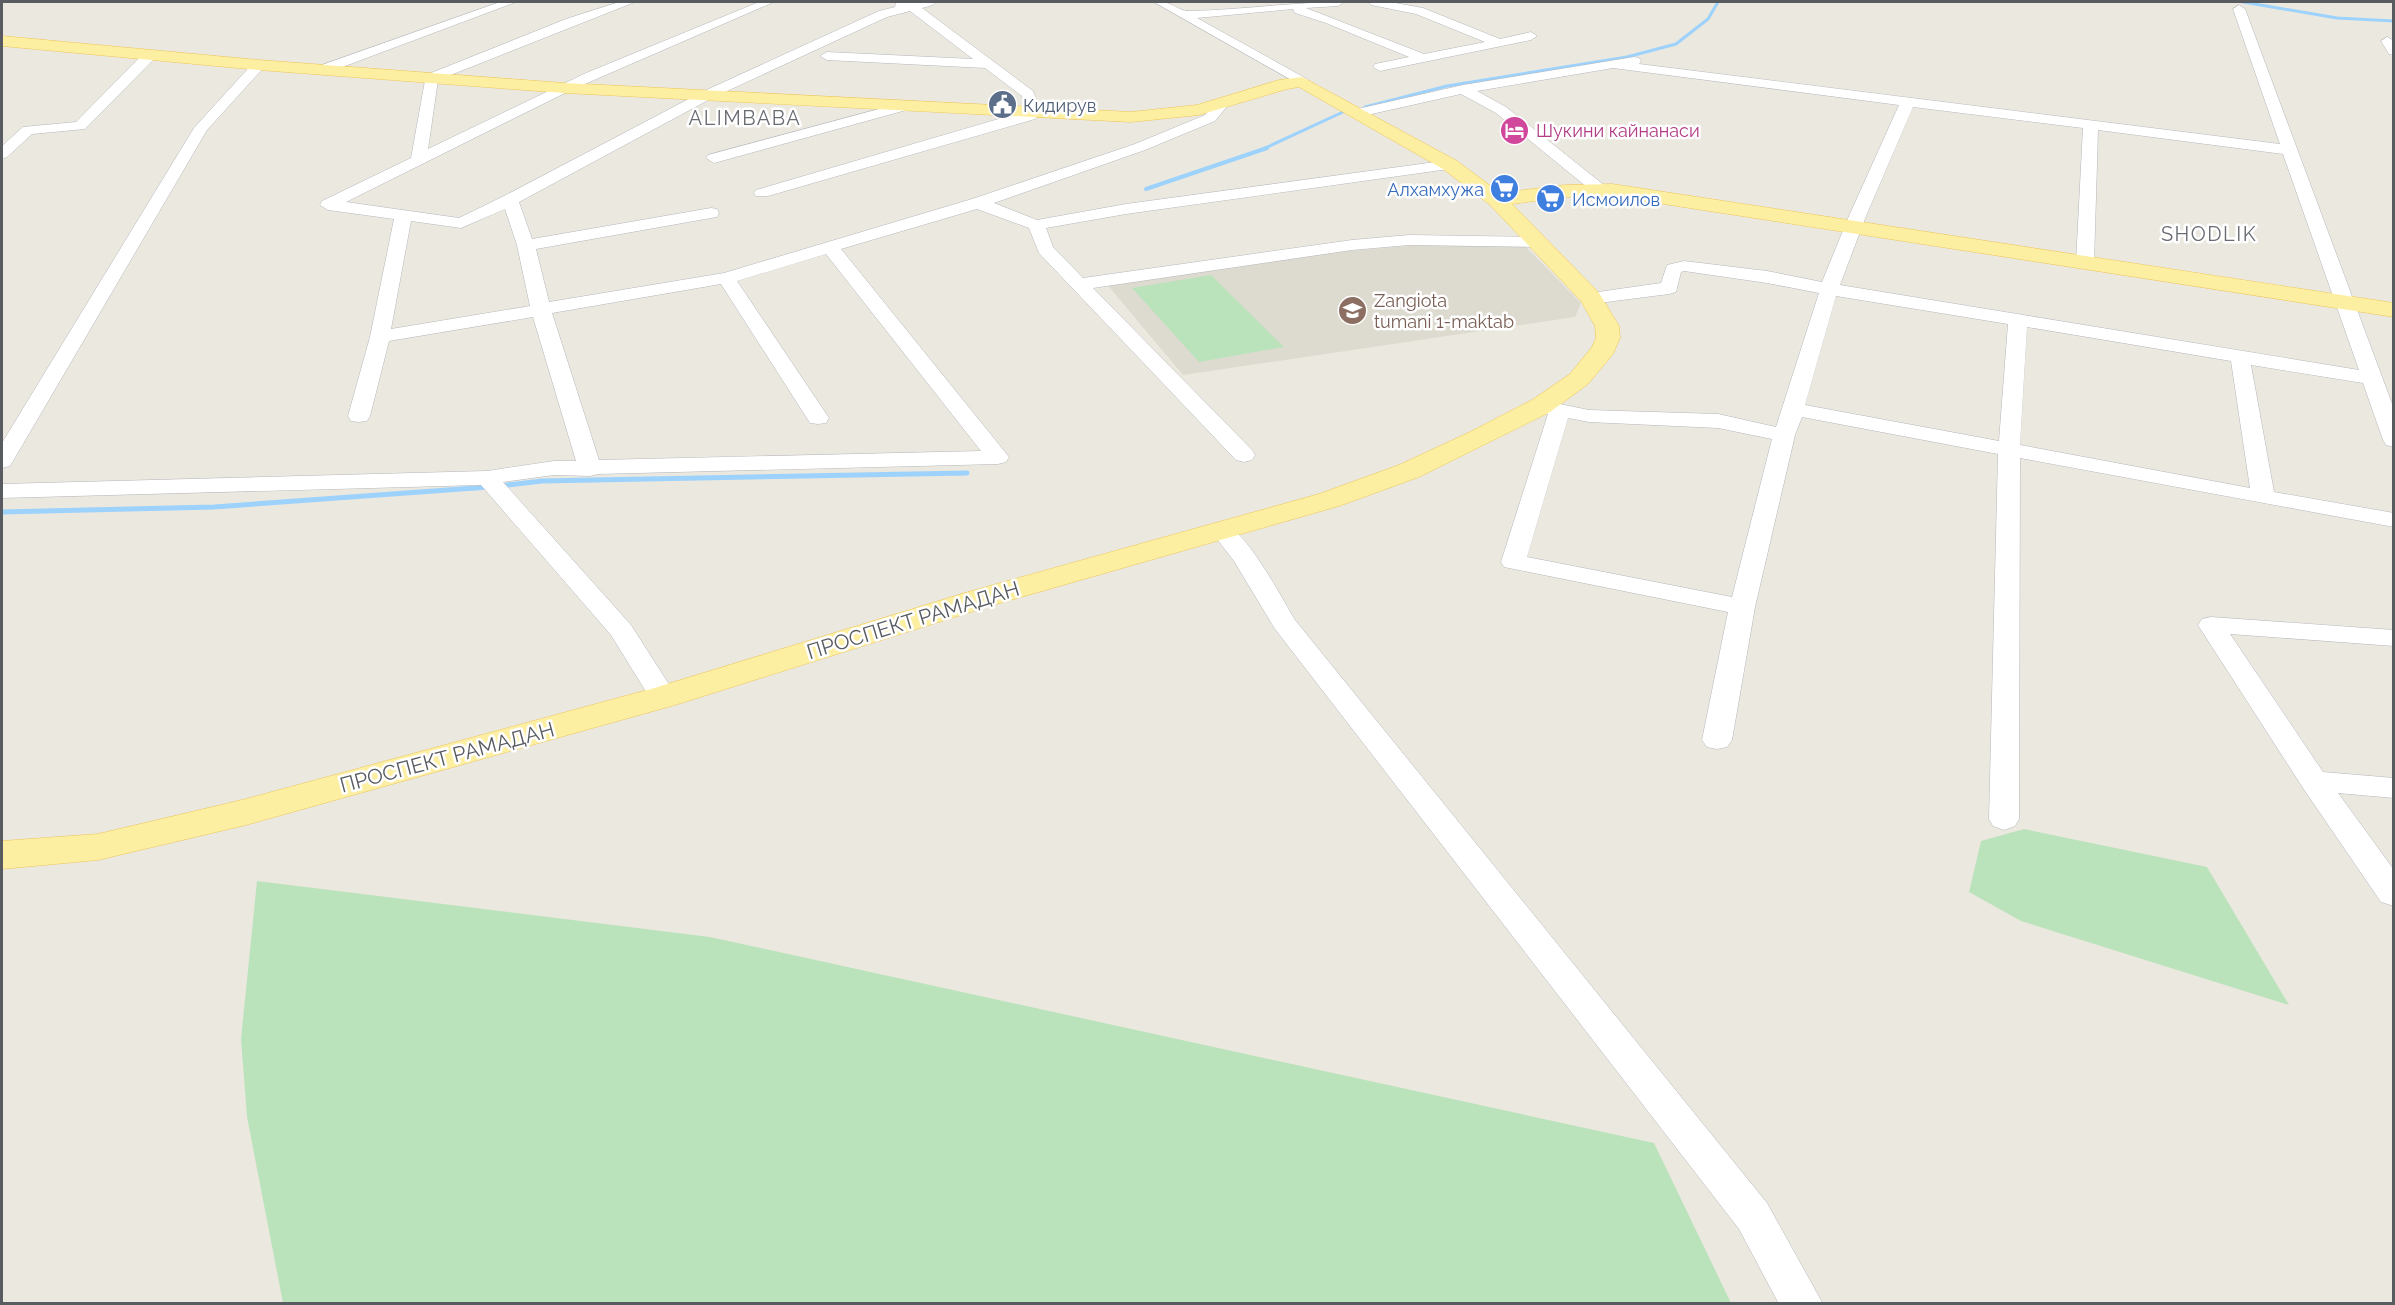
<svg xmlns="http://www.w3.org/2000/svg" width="2395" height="1305" font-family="Raleway,sans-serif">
  <rect width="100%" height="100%" fill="#ebe8df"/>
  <path fill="#dddad0" d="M1441,243L1524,245L1581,303L1575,317L1183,375L1105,282L1337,252Z"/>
  <path fill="#bbe3bb" d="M1211,275L1284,347L1199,362L1132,288Z
    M2024,829L2207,867L2289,1005L2021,921L1969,892L1981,841Z
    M257,881L710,937L1654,1143L1731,1303H283L247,1117L241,1039Z"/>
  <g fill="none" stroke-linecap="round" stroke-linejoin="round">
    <path stroke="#9dd2fd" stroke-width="3" d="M2243,2L2337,18L2394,21
      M1365,107L1447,86L1627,57L1676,44L1708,19L1718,2
      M1263,149L1343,112"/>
    <path stroke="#9dd2fd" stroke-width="4" d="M1146,189L1267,148"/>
    <path stroke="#9dd2fd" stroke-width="5" d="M499,486L542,481L967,473
      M2,512L214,507L489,487"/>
    <defs>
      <path id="minor" d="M500,2H516L329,72L324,73L317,69L319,66Z
        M619,2H635L438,80L428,149L586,73L759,2H774L571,90L346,202L459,218L504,196L702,92L879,11L895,7L896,2H935L933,5L922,8L1033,91L1041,112L1035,119L768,196H756L754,193L756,190L1026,111L1022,96L985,68L827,60L820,56L827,52L973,59L910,11L887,17L712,98L519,202L532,239L711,208L717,209L719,213L717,217L711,218L536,249L549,302L724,273L972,199L1135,144L1205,115L1216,102L1221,101L1228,105L1215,121L1145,150L994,203L1037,220L1126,204L1450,160L1456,162L1458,165L1456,168L1126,214L1046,228L1053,247L1083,278L1352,240L1409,235L1538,237L1544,238L1547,242L1544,246L1538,247L1409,245L1352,250L1093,288L1252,450L1255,455L1252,460L1244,462L1236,460L1039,253L1029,228L977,209L841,249L1009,457L1006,462L998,464L598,474L590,476L554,475L503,482L631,625L677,697L673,703L663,706L653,703L611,635L481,485L2,498V484L487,471L554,461H576L533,317L389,341L370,416L367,421L359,422L351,421L348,416L370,337L394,219L328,210L320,205L322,201L411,158L426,75L566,19ZM505,209L517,245L530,306L391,329L411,221L461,228ZM826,254L981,451L599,460L552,313L721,284L810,423L818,424L826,423L829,418L737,281Z
        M1154,2C1173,0 1176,11 1189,11C1241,10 1292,2 1344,2L1338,6L1306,8L1424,54L1485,42L1416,14L1371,5L1369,2H1390L1423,8L1500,39L1531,32L1537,36L1531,40L1380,71L1373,67L1375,64L1409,57L1326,23L1295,13L1293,9L1197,18L1307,79L1309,82L1307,85L1302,86Z
        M2239,5L2245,9L2394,409V447L2386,445L2383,440L2363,383L2251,365L2274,492L2394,513V527L2020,458L2019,819L2015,826L2004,830L1993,826L1989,819L1998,454L1802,417L1795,435L1755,607L1732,740L1727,747L1717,749L1707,747L1702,740L1728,612L1504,567L1501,562L1548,414L1537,412L1534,407L1537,402L1545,401L1589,410L1718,414L1776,427L1819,293L1767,283L1684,271L1681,272L1676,292L1669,294L1591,304L1584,302L1582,298L1584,294L1661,283L1667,265L1684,261L1767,271L1822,282L1849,216L1899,105L1613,68L1477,91L1506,107L1605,186L1607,189L1605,192H1593L1496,113L1461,94L1358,117L1353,116L1351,113L1353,110L1463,85L1634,57L1639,58L1641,61L1639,64L2280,144L2233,9ZM1913,107L2083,128L2076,263L2079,267H2091L2094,263L2098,130L2283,154L2359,370L1840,285L1866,216ZM1836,296L2008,324L1999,441L1805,405ZM2027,327L2231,361L2250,488L2020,445ZM1568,418L1589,422L1718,428L1772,439L1732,597L1527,557Z
        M2387,37L2394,41V55L2389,54L2381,41Z
        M150,51L157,55L155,58L85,129L32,134L7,157L2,159V146L23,127L76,122L145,52Z
        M259,61L266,65L207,130L13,461L10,466L2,468V443L194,128L254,62Z
        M905,102L910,103L912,106L910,109L714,163L706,158L708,155Z
        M1222,523C1246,529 1281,597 1295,620L1767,1203L1823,1304H1779L1739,1229L1275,629L1234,561L1210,530L1213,525Z
        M2211,617L2394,630V646L2230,634L2323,772L2394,778V798L2338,793L2394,870V906L2381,902L2303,788L2198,625L2202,619Z"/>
      <path id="major" d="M2,36L259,60L564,83L1131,112L1197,105L1279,80L1302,77L1457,161L1500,193L1565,185L1612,184L2394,303V317L1612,196L1565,197L1512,204L1599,293L1619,326L1620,338L1613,354L1588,384L1550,412L1419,477L1339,506L990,606L675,705L246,825L98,860L2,869V841L98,834L246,799L651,689L968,592L1319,494L1399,465L1470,432L1532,400L1570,374L1592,347L1596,338L1595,326L1581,301L1530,247L1489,204L1443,169L1299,87L1287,89L1199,115L1131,122L564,93L259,70L2,46Z"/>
    </defs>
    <use href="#minor" stroke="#b5b7bc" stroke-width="1"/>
    <use href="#major" stroke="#edc456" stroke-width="1"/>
    <use href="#minor" fill="#fff" fill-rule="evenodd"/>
    <use href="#major" fill="#fdefa2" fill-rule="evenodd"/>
  </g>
  <defs>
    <symbol id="civic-disc" viewBox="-11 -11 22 22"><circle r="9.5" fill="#5c6f8a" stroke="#fff"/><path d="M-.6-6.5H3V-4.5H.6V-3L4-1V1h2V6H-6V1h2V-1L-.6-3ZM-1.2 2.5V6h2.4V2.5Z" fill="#fff"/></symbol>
    <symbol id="hotel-disc" viewBox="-11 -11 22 22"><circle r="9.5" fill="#d1479c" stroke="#fff"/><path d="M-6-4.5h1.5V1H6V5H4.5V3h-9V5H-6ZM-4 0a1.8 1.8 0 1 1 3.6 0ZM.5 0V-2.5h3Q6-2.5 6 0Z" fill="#fff"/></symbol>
    <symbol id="supermarket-disc" viewBox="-11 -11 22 22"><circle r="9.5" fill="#3f7fe0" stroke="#fff"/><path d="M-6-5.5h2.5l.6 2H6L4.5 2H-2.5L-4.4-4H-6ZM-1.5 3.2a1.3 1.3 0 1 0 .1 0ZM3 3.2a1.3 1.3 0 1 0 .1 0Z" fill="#fff"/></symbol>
    <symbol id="school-disc" viewBox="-11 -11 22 22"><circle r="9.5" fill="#8d6e63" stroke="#fff"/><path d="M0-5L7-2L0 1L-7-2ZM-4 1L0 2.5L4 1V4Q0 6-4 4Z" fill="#fff"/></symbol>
  </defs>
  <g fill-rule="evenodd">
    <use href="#civic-disc" x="986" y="88" width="33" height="33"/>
    <use href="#hotel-disc" x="1498" y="114" width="33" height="33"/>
    <use href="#supermarket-disc" x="1488" y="172" width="33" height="33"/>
    <use href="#supermarket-disc" x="1534" y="182" width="33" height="33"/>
    <use href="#school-disc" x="1336" y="294" width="33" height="33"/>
  </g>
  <g text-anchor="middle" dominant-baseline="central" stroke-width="5" stroke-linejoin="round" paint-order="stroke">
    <g font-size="18" fill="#4e5e75" stroke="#fff" text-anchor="start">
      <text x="1023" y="105">Кидирув</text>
    </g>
    <g font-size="18" fill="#b23c85" stroke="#fff" text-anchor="start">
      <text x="1536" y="130">Шукини кайнанаси</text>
    </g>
    <g font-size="18" fill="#366cbe" stroke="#fff" text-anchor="end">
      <text x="1484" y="189">Алхамхужа</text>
      <text x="1572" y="199" text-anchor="start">Исмоилов</text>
    </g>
    <g font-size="18" fill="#785e54" stroke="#fff" text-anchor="start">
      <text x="1374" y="300">Zangiota<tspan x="1374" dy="21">tumani 1-maktab</tspan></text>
    </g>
    <g font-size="20" letter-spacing="1.5" fill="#696d72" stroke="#fff">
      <text x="745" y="118">ALIMBABA</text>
      <text x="2209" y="234">SHODLIK</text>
    </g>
    <g font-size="21" fill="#585b60" stroke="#fff">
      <text transform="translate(913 620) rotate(-17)">ПРОСПЕКТ РАМАДАН</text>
      <text transform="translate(447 757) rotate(-15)">ПРОСПЕКТ РАМАДАН</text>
    </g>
  </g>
  <rect width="2395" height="1305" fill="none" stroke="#585b60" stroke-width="6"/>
</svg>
